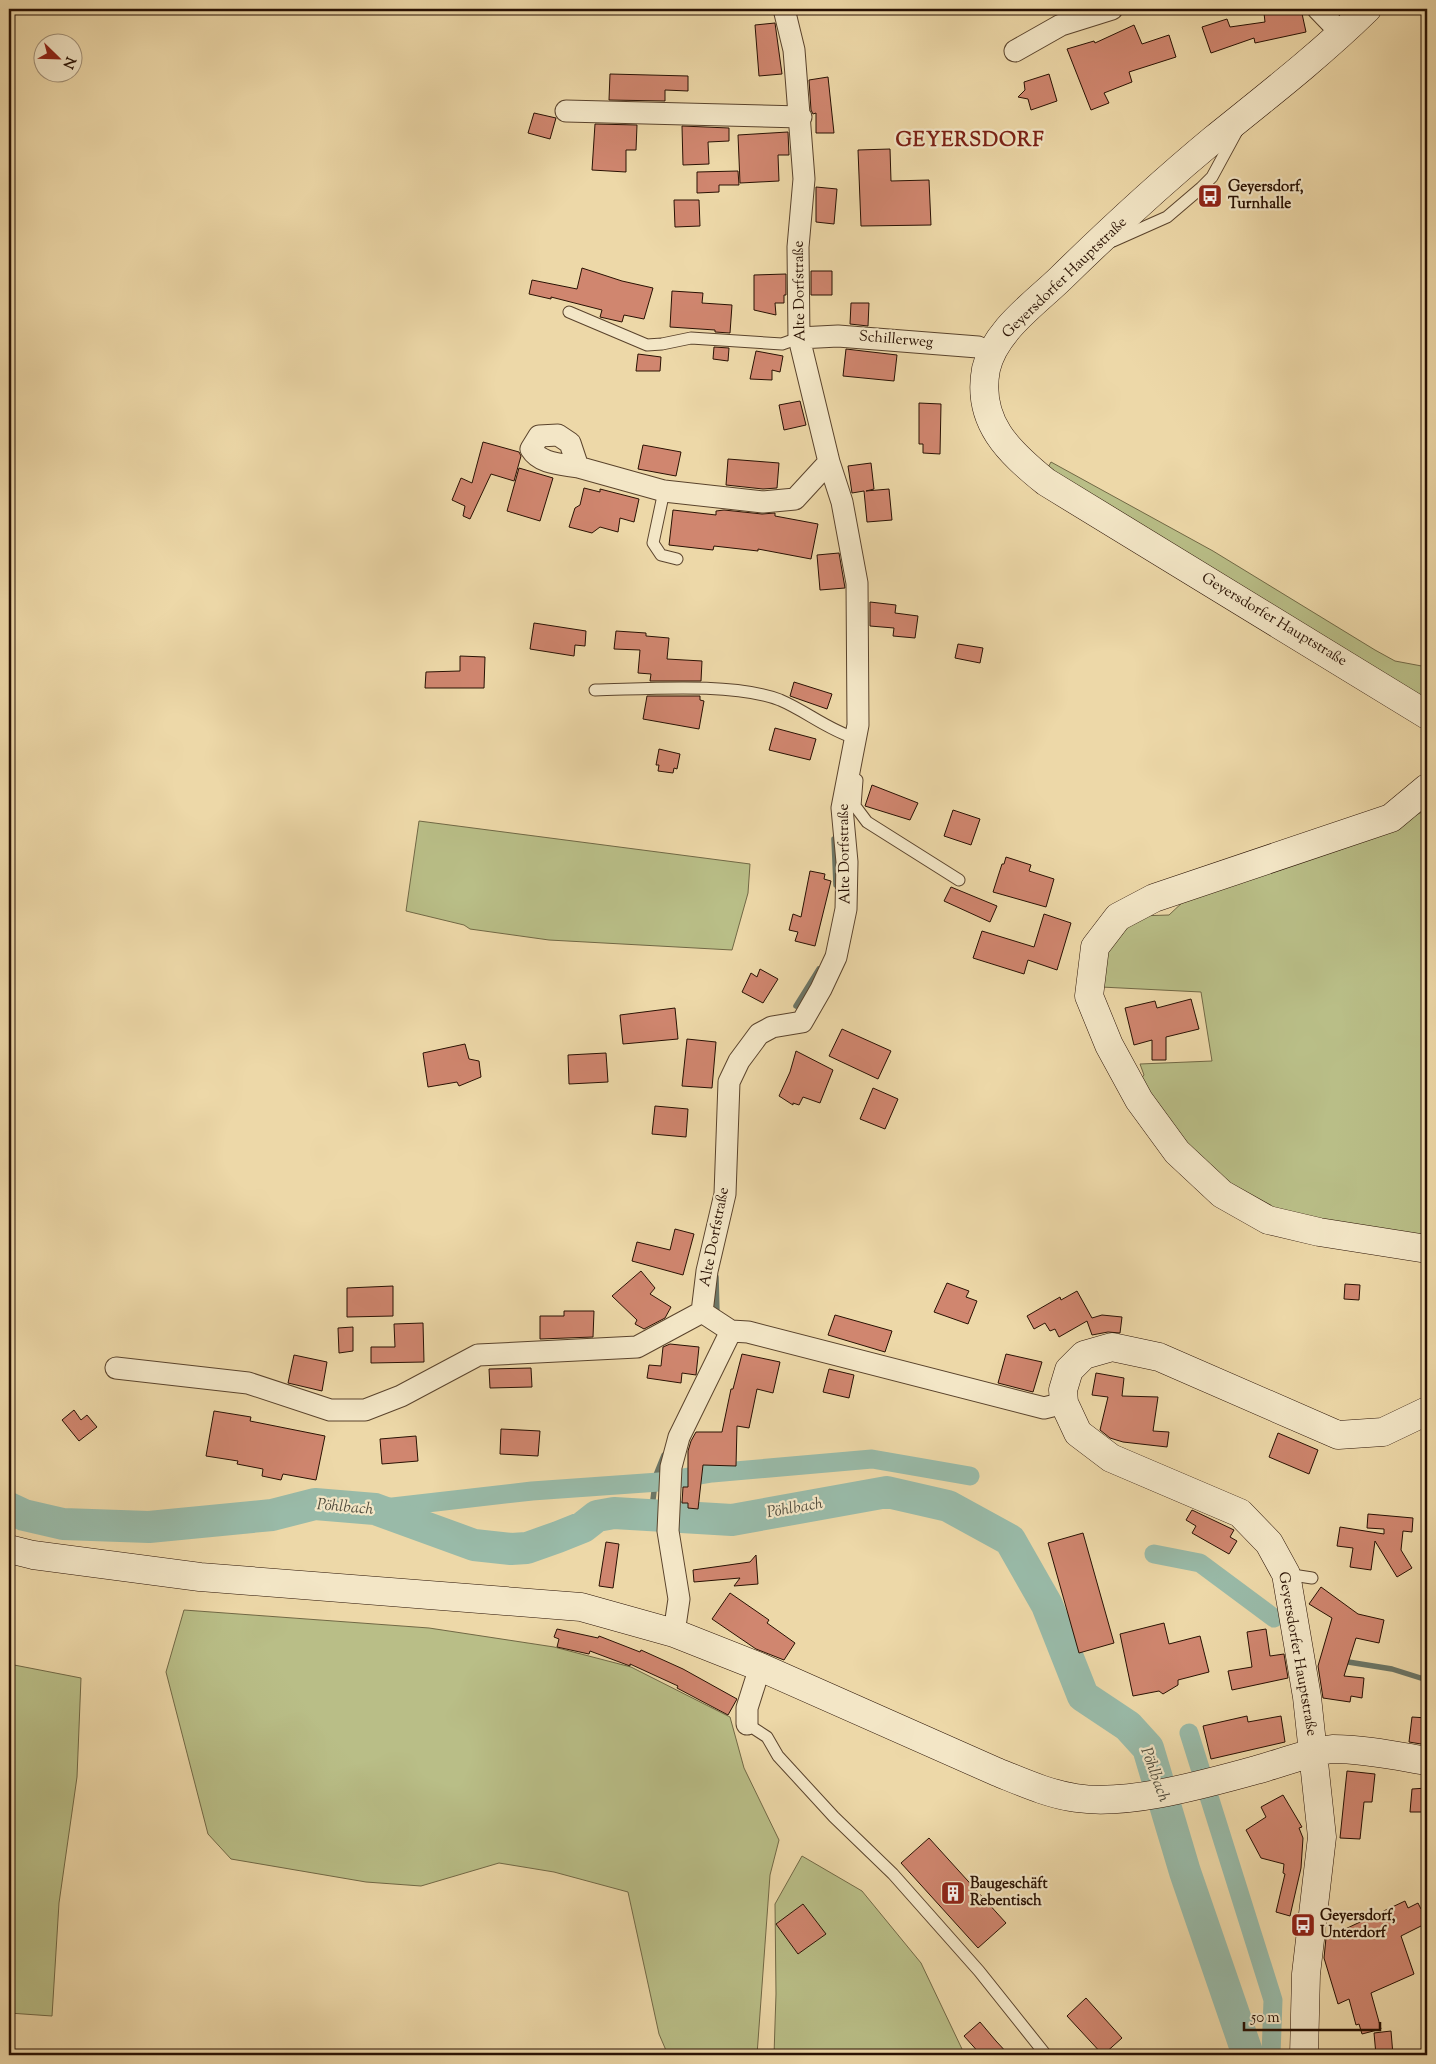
<svg xmlns="http://www.w3.org/2000/svg" width="1436" height="2064" font-family="'Sorts Mill Goudy',serif">
  <rect width="100%" height="100%" fill="#edd8a8"/>
  <filter id="stains"><feTurbulence type="fractalNoise" baseFrequency=".004" numOctaves="4"/><feColorMatrix values="0 0 0 0 .2 0 0 0 0 .09 0 0 0 0 .02 0 0 0 .5 -.17"/></filter>
  <radialGradient id="worn" r=".72"><stop offset=".6" stop-color="#630" stop-opacity="0"/><stop offset="1" stop-color="#630" stop-opacity=".3"/></radialGradient>
  <path fill="#b9be87" stroke="#716845" d="M1051,462L1213,551L1375,650L1395,661L1427,667V701L1046,471Z
    M1427,806V1240L1325,1225L1260,1204L1207,1169L1137,1083L1144,1075L1140,1064L1212,1061L1201,992L1101,987L1106,948L1138,916L1169,915L1185,900L1383,831L1422,812Z
    M419,821L750,864L748,893L732,950L549,940L470,929L464,925L406,911Z
    M184,1610L429,1628L554,1647L631,1667L730,1717L744,1768L779,1840L770,1875L757,2055H668L659,2034L628,1892L554,1872L499,1863L421,1886L366,1882L231,1859L208,1834L166,1672Z
    M9,1664L81,1678L77,1777L59,1903L52,2016L9,2013Z
    M802,1856L862,1891L921,1963L962,2049L968,2055H774L776,1994L775,1904Z"/>
  <g fill="none" stroke-linecap="round" stroke-linejoin="round">
    <path stroke="#6c7666" stroke-width="5.5" d="M834,839L836,885
      M796,1006L819,969
      M716,1277L717,1314
      M651,1516L656,1475L664,1455
      M1342,1661L1392,1669L1427,1680"/>
    <path stroke="#99baa8" stroke-width="19" d="M375,1509L532,1491L659,1482L712,1473L872,1459L970,1476
      M1154,1554L1200,1563L1274,1618
      M1189,1733L1273,2000L1271,2055"/>
    <path stroke="#99baa8" stroke-width="32" d="M9,1508L24,1515L63,1524L149,1527L272,1515L315,1504L375,1509L474,1545L511,1549L527,1548L558,1537L583,1527L597,1516L614,1513L732,1520L887,1492L948,1506L1010,1540L1047,1605L1083,1696L1128,1726L1148,1748L1185,1872L1248,2055"/>
  </g>
  <path fill="#d0866f" stroke="#291103" d="M1271,9H1301L1306,32L1255,43L1254,38L1211,53L1202,27L1227,19L1230,27L1265,22L1264,13L1270,12Z
    M775,23L782,74L759,76L755,25Z
    M1134,25L1142,44L1169,35L1176,57L1129,72L1132,82L1104,93L1109,103L1091,110L1067,49L1094,41L1095,43Z
    M610,74L688,76V91L665,90V101L609,100Z
    M1049,74L1057,101L1031,110L1028,99L1018,97L1025,90L1024,82Z
    M828,77L834,133H816V113L813,114L811,110L809,80Z
    M534,113L556,118L550,139L528,133Z
    M595,124L637,125L636,150H626V172L592,170Z
    M682,126L729,128V141L708,142L709,164L683,165Z
    M788,132L789,155H778L779,181L740,183L738,135Z
    M890,149L891,181L929,180L931,225L861,226L858,150Z
    M738,171L739,185H719V192L697,193V172Z
    M816,187L837,189L834,224L816,222Z
    M674,200H699L700,226L675,227Z
    M582,268L622,281L653,288L644,319L624,315L622,322L600,317L602,310L551,297V299L529,294L532,280L577,289Z
    M811,271H832V295H811Z
    M786,274V295H784V303H775L776,315L754,310V275Z
    M672,291L703,293L702,303L732,305L730,333L715,332V330L670,327Z
    M851,303H869L868,326L850,324Z
    M714,347L729,348L728,361L713,359Z
    M846,349L897,355L894,381L843,376Z
    M756,351L783,356L780,372L772,370V380L750,379Z
    M638,354L661,357L660,371H636Z
    M800,401L806,425L784,430L779,405Z
    M919,403L941,404L940,454L923,453V444H919Z
    M483,442L519,452L521,456L514,481L491,474L470,519L463,516L465,506L452,500L461,478L472,483Z
    M643,445L681,452L676,476L638,469Z
    M728,459L779,463L777,488L763,489L726,485Z
    M871,463L874,489L866,491L889,489L892,520L867,522L864,491L852,493L848,466Z
    M519,468L553,478L540,521L507,511Z
    M584,488L600,492V489L639,499L634,522L620,518L618,532L600,527L592,533L569,527L575,508L580,505Z
    M673,510L716,515V511L724,510L762,514L775,513V516L818,524L811,559L758,549V551L714,546L713,550L669,545Z
    M839,553L845,588L820,590L817,555Z
    M870,602L896,605L895,613L918,616L915,638L893,636L894,628L870,626Z
    M534,623L586,631L585,646L575,645L574,656L530,649Z
    M616,631L646,633V636L669,638L667,659L702,661L701,681H650L651,674L638,673L640,650L614,649Z
    M958,644L983,648L980,663L955,658Z
    M460,656L485,657L484,688H425L426,672L460,671Z
    M794,682L832,694L827,709L790,696Z
    M647,696H700V700L704,701L699,729L643,719Z
    M775,728L816,739L810,760L769,750Z
    M659,749L680,754L677,769L674,768L673,773L658,771L659,765H656Z
    M872,785L918,803L910,820L865,806Z
    M953,810L980,819L971,845L944,836Z
    M1006,857L1031,865L1029,871L1054,879L1046,907L993,892L1002,864H1004Z
    M810,871L825,874L824,879L831,881L815,946L795,941L798,932L789,930L793,914L801,917Z
    M951,887L997,906L990,922L944,901Z
    M1044,914L1071,923L1057,970L1028,960L1024,974L973,958L982,931L1034,947Z
    M760,969L778,979L763,1003L742,992L751,973L757,977Z
    M1191,999L1199,1029L1166,1037V1060H1152V1040L1134,1045L1125,1008L1155,1001L1157,1008Z
    M675,1008L678,1039L623,1044L620,1015Z
    M842,1029L891,1051L878,1079L829,1056Z
    M687,1039L716,1042L712,1088L682,1086Z
    M465,1044L469,1059L479,1061L481,1077L459,1086L457,1082L428,1087L423,1053Z
    M796,1051L833,1070L820,1103L803,1097L799,1105L793,1103V1105L779,1096L790,1072Z
    M606,1053L608,1082L569,1084L568,1055Z
    M873,1088L898,1099L885,1129L860,1119Z
    M655,1106L688,1109L686,1137L652,1134Z
    M675,1229L694,1234L683,1275L632,1261L637,1242L670,1250Z
    M641,1271L655,1288L650,1294L671,1307L665,1318L644,1329L635,1324L637,1320L612,1296Z
    M947,1283L969,1291L966,1297L977,1301L968,1324L934,1312Z
    M1345,1284L1360,1285L1359,1300L1344,1299Z
    M393,1286V1316L347,1317V1288Z
    M1077,1291L1092,1318L1102,1315L1122,1317L1120,1333L1108,1332L1092,1335L1087,1321L1059,1337L1055,1329L1050,1331L1045,1323L1034,1329L1027,1316L1060,1297L1061,1300Z
    M564,1311H594L593,1337L540,1339V1316H564Z
    M835,1315L892,1331L885,1352L828,1335Z
    M423,1323L424,1362L371,1363V1347H395L394,1324Z
    M353,1327V1351L339,1353L338,1328Z
    M670,1344L699,1347L696,1375L682,1373L681,1383L647,1378L649,1365L661,1366L663,1347Z
    M742,1354L780,1362L773,1393L757,1389L749,1428L737,1426L736,1466L703,1465L698,1509L688,1508V1503H682L683,1487H688V1451L691,1441L696,1432H722L731,1389H733Z
    M1006,1354L1042,1362L1033,1392L998,1383Z
    M294,1355L327,1362L322,1391L288,1383Z
    M531,1368L532,1387L490,1388L489,1369Z
    M829,1369L854,1375L849,1398L823,1392Z
    M1096,1373L1124,1378L1122,1396L1158,1397L1153,1431L1169,1432L1167,1447L1123,1442L1110,1438L1100,1430L1108,1397L1092,1395Z
    M74,1410L81,1420L87,1415L97,1427L79,1441L62,1420Z
    M214,1411L251,1417L250,1421L325,1436L316,1480L283,1474L281,1480L262,1476L263,1469L237,1464L238,1461L206,1456Z
    M501,1429L540,1431L538,1456L500,1454Z
    M1278,1433L1318,1450L1309,1474L1269,1457Z
    M416,1436L418,1461L382,1464L380,1439Z
    M1192,1510L1234,1530L1230,1537L1237,1541L1229,1554L1192,1533L1196,1526L1186,1520Z
    M1368,1514L1413,1518L1412,1532L1403,1531L1401,1550L1412,1568L1397,1577L1375,1541L1371,1570L1350,1567L1353,1548L1337,1546L1340,1527L1384,1534V1529L1367,1528Z
    M1083,1533L1114,1643L1079,1653L1048,1543Z
    M606,1542L619,1544L613,1588L599,1586Z
    M756,1555L758,1584L734,1586L740,1578L694,1582L693,1570L750,1562Z
    M1321,1587L1358,1614L1384,1620L1379,1643L1356,1638L1344,1676L1364,1678L1362,1698L1351,1696L1350,1702L1323,1698L1318,1666L1332,1618L1309,1604Z
    M730,1593L769,1620L767,1623L795,1643L784,1660L756,1649L712,1619Z
    M1164,1623L1169,1644L1200,1636L1209,1672L1178,1680V1685L1163,1694L1159,1691L1133,1696L1120,1634Z
    M557,1629L598,1638L599,1636L640,1652L641,1650L683,1669L737,1699L728,1715L677,1688L678,1686L630,1664V1666L590,1651L589,1654L557,1647L559,1639L554,1637Z
    M1266,1629L1270,1656L1284,1654L1288,1678L1232,1690L1228,1671L1252,1667L1247,1632Z
    M1247,1716L1248,1722L1281,1716L1285,1742L1211,1759L1203,1726Z
    M1412,1717L1427,1718V1745L1409,1742Z
    M1347,1771L1375,1774L1372,1802H1364L1360,1839L1340,1838Z
    M1427,1788V1812H1410L1412,1789Z
    M1283,1795L1302,1827L1299,1828L1303,1838L1301,1868L1290,1916L1276,1912L1285,1874L1283,1873L1284,1864L1261,1858L1246,1830L1266,1817L1261,1807Z
    M929,1838L1006,1923L978,1948L901,1863Z
    M1405,1901L1408,1908L1418,1903L1421,1909L1427,1906V1923L1401,1936L1414,1974L1371,1993L1381,2029L1362,2034L1359,2024L1356,2025L1349,1999L1338,2004L1324,1958L1326,1938Z
    M803,1904L826,1934L798,1954L776,1924Z
    M1086,1998L1122,2038L1103,2055L1067,2016Z
    M980,2022L996,2041L1009,2055H981L964,2036Z
    M1391,2031L1393,2055H1376L1374,2033Z"/>
  <g fill="none" stroke-linecap="round" stroke-linejoin="round">
    <defs>
      <path id="lane" d="M1113,241L1167,217L1201,188L1212,177L1237,131
        M569,312L647,345L662,344L691,338L782,344L799,338
        M664,491L653,543L661,555L677,559
        M595,690C647,689 733,682 780,700C806,711 828,730 855,738
        M857,780L855,806L867,822L959,880
        M1286,1574L1312,1578
        M747,1724L767,1737L778,1756L834,1817L893,1874L979,1971L1046,2055"/>
      <path id="street" d="M1318,9L1342,34
        M1015,51L1061,25L1112,9
        M566,111L801,117
        M799,338L838,336L978,347L992,353
        M578,467C562,464 540,464 531,449L539,436L558,435L570,443L578,467L664,491L763,502L795,499L829,462
        M702,1312L707,1271L725,1194L729,1082L739,1061L759,1034L772,1027L802,1022L821,989L836,957L846,909L847,862L842,808L858,725L857,583L842,502L829,462L799,338L798,247L804,179L794,50L784,9
        M702,1312L731,1331L748,1332L1044,1408L1064,1403
        M116,1368L248,1383L330,1410H365L401,1396L478,1355L637,1347L702,1312
        M674,1633L679,1599L668,1531L671,1467L679,1437L731,1331
        M747,1724V1708L760,1667"/>
      <path id="secondary" d="M1367,9C1319,56 1266,97 1214,139C1161,183 1109,231 1060,279C1034,304 994,332 986,369C976,422 1009,452 1046,482L1427,715
        M1427,788L1391,818L1154,898L1118,917L1095,947L1089,996L1109,1045L1139,1100L1177,1152L1222,1194L1268,1220L1319,1232L1427,1249
        M9,1549L33,1555L200,1577L581,1607L674,1633L760,1667L997,1772C1022,1782 1048,1794 1076,1798C1129,1806 1204,1784 1256,1770C1275,1765 1316,1750 1333,1749C1364,1749 1397,1756 1427,1761
        M1304,2055L1306,1974L1322,1837L1307,1697L1286,1574L1269,1543L1240,1513L1111,1458L1078,1433L1064,1403L1063,1390L1069,1370L1084,1355L1112,1347L1159,1357L1338,1435L1383,1432L1427,1411"/>
    </defs>
    <use href="#lane" stroke="#5a432c" stroke-width="13"/>
    <use href="#street" stroke="#5a432c" stroke-width="23"/>
    <use href="#secondary" stroke="#291103" stroke-width="29"/>
    <use href="#lane" stroke="#f3e6c6" stroke-width="11"/>
    <use href="#street" stroke="#f3e6c6" stroke-width="21"/>
    <use href="#secondary" stroke="#f3e6c6" stroke-width="28"/>
  </g>
  <defs>
    <symbol id="bus-square" viewBox="-11 -11 22 22"><rect x="-9" y="-9" width="18" height="18" rx="4" fill="#8f2418" stroke="#f3e6c6"/><path d="M-5-6H5V4H4V6H2V4H-2V6H-4V4H-5ZM-3.5-4V0h7V-4ZM-3.5 1.2v1.5H-2V1.2ZM2 1.2v1.5H3.5V1.2Z" fill="#fff"/></symbol>
    <symbol id="building-square" viewBox="-11 -11 22 22"><rect x="-9" y="-9" width="18" height="18" rx="4" fill="#8f2418" stroke="#f3e6c6"/><path d="M-4-6H4V6H1V3H-1V6H-4ZM-2.5-4.3h1.7v1.8h-1.7ZM.8-4.3h1.7v1.8H.8ZM-2.5-1h1.7V.8h-1.7ZM.8-1h1.7V.8H.8Z" fill="#fff"/></symbol>
  </defs>
  <g fill-rule="evenodd">
    <use href="#bus-square" x="1196" y="182" width="28" height="28"/>
    <use href="#building-square" x="939" y="1879" width="28" height="28"/>
    <use href="#bus-square" x="1289" y="1911" width="28" height="28"/>
  </g>
  <g text-anchor="middle" dominant-baseline="central" stroke-width="4.5" stroke-linejoin="round" paint-order="stroke">
    <g font-size="15" font-weight="bold" fill="#291103" stroke="#f3e6c6" text-anchor="start">
      <text x="1228" y="187">Geyersdorf,<tspan x="1228" dy="17">Turnhalle</tspan></text>
      <text x="970" y="1884">Baugeschäft<tspan x="970" dy="17">Rebentisch</tspan></text>
      <text x="1320" y="1916">Geyersdorf,<tspan x="1320" dy="17">Unterdorf</tspan></text>
    </g>
    <g font-size="15" fill="#291103" stroke="#f3e6c6">
      <text transform="translate(1065 278) rotate(-44)">Geyersdorfer Hauptstraße</text>
      <text transform="translate(800 291) rotate(-91)">Alte Dorfstraße</text>
      <text transform="translate(896 340) rotate(5)">Schillerweg</text>
      <text transform="translate(1274 620) rotate(31)">Geyersdorfer Hauptstraße</text>
      <text transform="translate(845 854) rotate(-91)">Alte Dorfstraße</text>
      <text transform="translate(715 1237) rotate(-79)">Alte Dorfstraße</text>
      <text transform="translate(1297 1654) rotate(80)">Geyersdorfer Hauptstraße</text>
    </g>
    <g font-size="16" font-style="italic" fill="#504c3d" stroke="#f3e6c6">
      <text transform="translate(345 1508) rotate(5)">Pöhlbach</text>
      <text transform="translate(795 1509) rotate(-10)">Pöhlbach</text>
      <text transform="translate(1154 1775) rotate(70)">Pöhlbach</text>
    </g>
    <g font-size="20" font-weight="bold" letter-spacing="1" fill="#7a1f14" stroke="#f3e6c6">
      <text x="970" y="141">GEYERSDORF</text>
    </g>
  </g>
  <rect width="1436" height="2064" fill="none" stroke="#edd8a8" stroke-width="30"/>
  <rect x="10" y="10" width="1416" height="2044" fill="none" stroke="#291103" stroke-width="2.5"/>
  <rect x="15" y="15" width="1406" height="2034" fill="none" stroke="#291103"/>
  <g transform="translate(58 58) rotate(113)"><circle r="24" fill="#f3e6c6" stroke="#a29178"/>
  <path d="M0-4L9 19L0 12L-9 19Z" fill="#8f2418"/>
  <text y="-8" font-size="14" font-weight="bold" text-anchor="middle" fill="#291103">N</text>
  </g>
  <path d="M1244 2022v8h136v-8" fill="none" stroke="#291103" stroke-width="2.5"/>
  <text x="1251" y="2022" font-size="15" fill="#291103" stroke="#f3e6c6" stroke-width="4" paint-order="stroke">50 m</text>
  <rect width="100%" height="100%" filter="url(#stains)"/>
  <rect width="100%" height="100%" fill="url(#worn)"/>
</svg>
